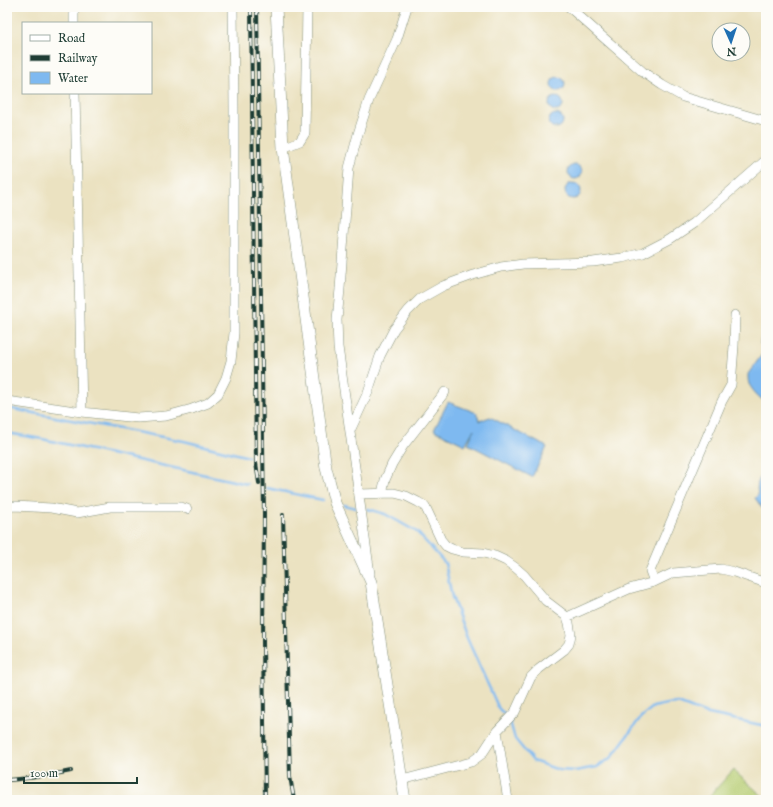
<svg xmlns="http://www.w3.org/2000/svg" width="773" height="807" font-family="'IM FELL English',serif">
  <rect width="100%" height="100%" fill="#fdfcf7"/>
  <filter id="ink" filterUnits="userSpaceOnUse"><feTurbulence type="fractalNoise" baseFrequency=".025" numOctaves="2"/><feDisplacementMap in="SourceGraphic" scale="8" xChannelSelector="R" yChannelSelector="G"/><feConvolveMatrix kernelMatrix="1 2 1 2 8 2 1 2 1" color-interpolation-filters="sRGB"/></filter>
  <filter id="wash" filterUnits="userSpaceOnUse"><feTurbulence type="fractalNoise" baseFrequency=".012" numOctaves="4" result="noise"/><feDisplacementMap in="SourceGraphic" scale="16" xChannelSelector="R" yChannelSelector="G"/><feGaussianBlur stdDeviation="0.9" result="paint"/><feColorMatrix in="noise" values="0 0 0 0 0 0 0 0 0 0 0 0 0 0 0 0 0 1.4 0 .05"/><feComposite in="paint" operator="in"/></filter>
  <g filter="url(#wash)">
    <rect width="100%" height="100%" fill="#ebe2c1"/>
    <path fill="#b5cc71" stroke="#6a8452" d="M733,770L766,799V800H706Z"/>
    <path fill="#7eb9f0" stroke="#4e7b92" d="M551 84a7 7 0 1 1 14 0a7 7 0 1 1-14 0Z
      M549 104a7 7 0 1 1 14 0a7 7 0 1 1-14 0Z
      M549 121a7 7 0 1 1 14 0a7 7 0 1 1-14 0Z
      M568 172a7 7 0 1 1 14 0a7 7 0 1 1-14 0Z
      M565 191a8 8 0 1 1 16 0a8 8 0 1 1-16 0Z
      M766,329V347L760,344L763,331Z
      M766,349V402C760,399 752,390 749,384C748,381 748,378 748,374Z
      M448,402L477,413L479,421L490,417L547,447L532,477L468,444L474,429L465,445L434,430Z
      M766,464V511L763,509L755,498L758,495C756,485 758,479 765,472Z"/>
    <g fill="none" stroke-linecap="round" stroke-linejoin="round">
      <path stroke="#7eb9f0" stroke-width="2.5" d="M7,408L184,441L249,457
        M7,433L42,439L247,484
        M267,488L323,500
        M344,505L356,508
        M368,509L385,514L417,532L445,563L452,597L467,638L499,709L509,718L515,739L533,761L559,770L575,771L597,767L611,758L641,717L653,707L667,704L678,703L704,713L766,726"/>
    </g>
  </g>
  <g filter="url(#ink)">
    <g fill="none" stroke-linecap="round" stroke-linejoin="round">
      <defs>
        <path id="minor" d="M74,7V23
          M569,7L604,38L643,72L662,85L683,97L766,121
          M75,93L82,412
          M283,148L300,141L305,133L307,7
          M7,401L82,412L138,418L166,416L192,409L208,403L218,394L226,378L231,361L234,333V108L233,7
          M350,431L368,392L380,356L394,329L408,311L420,299L443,286L473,275L501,267L523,264L593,262L622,258L643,253L670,239L694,223L766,160
          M382,493L385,480L392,464L403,446L445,392
          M359,494L394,493L406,496L418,502L425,506L441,540L446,546L452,549L463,552L483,553L495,556L506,561L516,568L524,575L546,601L567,617L569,623L571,635L569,644L564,650L539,669L531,677L515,712L497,731L482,754L471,762L402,780
          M7,507L15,506L51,508L77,513L110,507H181L187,509
          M370,574L338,347L337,320L340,289L349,168L358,134L369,100L397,39L407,7
          M654,582L650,571L722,401L731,385L734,346L735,315
          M567,617L629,589L654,582L673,573L721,569L734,572L766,583
          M497,731L508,800"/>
        <path id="tertiary" d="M276,7L283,148L326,468L335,503L371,582L405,800"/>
      </defs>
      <use href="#minor" stroke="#85907a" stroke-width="10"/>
      <use href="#tertiary" stroke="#85907a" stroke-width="12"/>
      <use href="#minor" stroke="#fff" stroke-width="9"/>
      <use href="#tertiary" stroke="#fff" stroke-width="11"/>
      <defs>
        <path id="rail" d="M251,7L256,463L259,483
          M257,7L264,514L263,642L265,800
          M283,515L290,776L294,800
          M7,780C29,779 50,775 71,771"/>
      </defs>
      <use href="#rail" stroke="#1f3d34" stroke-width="4"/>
      <use href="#rail" stroke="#fdfcf7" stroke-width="2.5" stroke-dasharray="8" stroke-linecap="butt"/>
    </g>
  </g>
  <rect width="773" height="807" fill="none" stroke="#fdfcf7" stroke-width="24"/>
  <rect x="22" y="22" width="130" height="72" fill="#fdfcf7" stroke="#a4b0a9"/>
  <rect x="30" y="35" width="20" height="6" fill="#ffffff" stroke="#a4b0a9"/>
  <text x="58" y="42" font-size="12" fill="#1f3d34">Road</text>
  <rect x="30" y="55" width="20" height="6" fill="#1f3d34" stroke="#a4b0a9"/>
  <text x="58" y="62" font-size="12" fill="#1f3d34">Railway</text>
  <rect x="30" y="72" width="20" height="12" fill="#7eb9f0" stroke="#a4b0a9"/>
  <text x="58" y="82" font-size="12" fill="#1f3d34">Water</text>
  <g transform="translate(731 42) rotate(177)"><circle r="19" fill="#fdfcf7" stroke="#a4b0a9"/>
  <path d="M0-3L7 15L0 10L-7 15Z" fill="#1f6fb2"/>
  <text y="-6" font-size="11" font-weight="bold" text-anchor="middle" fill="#1f3d34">N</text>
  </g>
  <path d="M24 777v6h113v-6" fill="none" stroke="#1f3d34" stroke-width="2"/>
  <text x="30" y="777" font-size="12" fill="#1f3d34" stroke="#fdfcf7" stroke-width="3" paint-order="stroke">100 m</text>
</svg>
